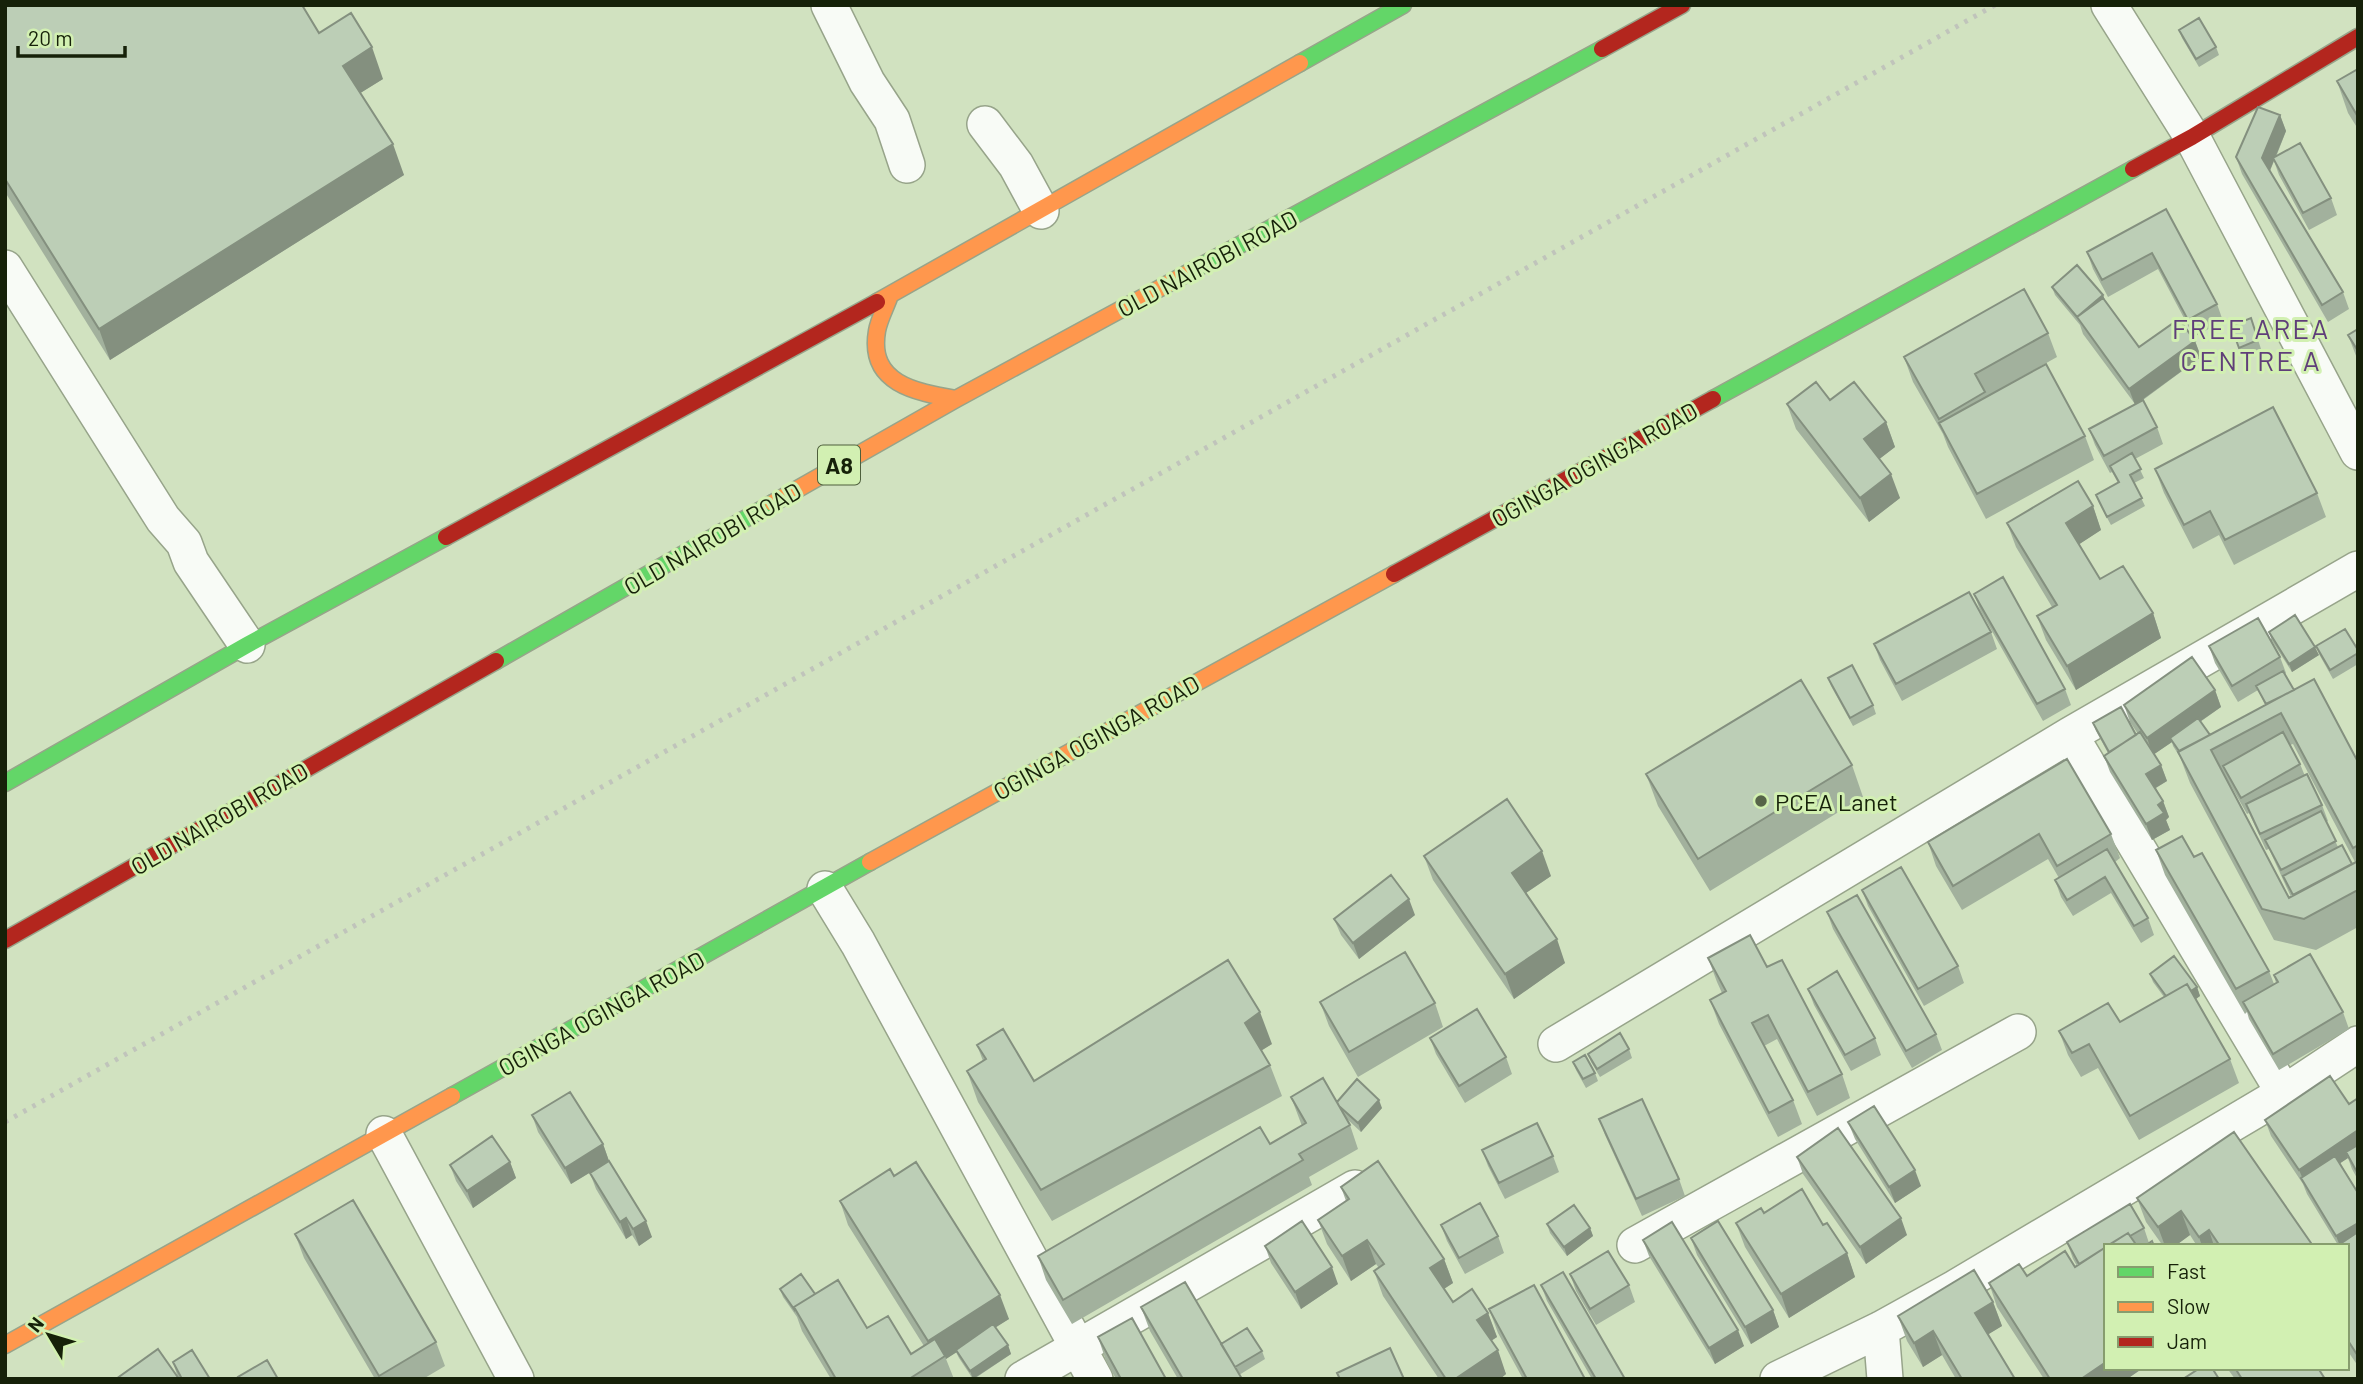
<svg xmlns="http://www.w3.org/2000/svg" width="2363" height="1384" font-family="Barlow,sans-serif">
  <rect width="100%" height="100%" fill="#d1e2c0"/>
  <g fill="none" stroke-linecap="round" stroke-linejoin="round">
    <defs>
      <path id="street" d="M829,5L867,82L892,120L907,165
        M2109,5L2192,137L2358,452
        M985,124L1016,165L1041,211
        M5,268L163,519L184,543L191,562L247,645
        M2070,735L2284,1093
        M825,889L858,943L1095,1379
        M1556,1044L2070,735L2358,569
        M384,1134L516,1379
        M1635,1245L2018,1032
        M1881,1329L1885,1379
        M1023,1379L1355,1188
        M1778,1379L1881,1329L1955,1288L2284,1093L2358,1044"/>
      <path id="fast" d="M1300,63L1403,5
        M1186,274L1602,49
        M1713,399L2133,169
        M496,661L773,503
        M5,783L247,645L446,537
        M452,1096L870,862"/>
      <path id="slow" d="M890,295C886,307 879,319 877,331C868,384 916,392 956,399
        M877,302L1300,63
        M773,503L956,399L1186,274
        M870,862L1394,574
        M5,1345L452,1096"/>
      <path id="jam" d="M1602,49L1682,5
        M2133,169L2192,137L2358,37
        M446,537L877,302
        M1394,574L1713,399
        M5,940L496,661"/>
    </defs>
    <use href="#street" stroke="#97a48a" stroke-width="38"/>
    <use href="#fast" stroke="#97a48a" stroke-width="19"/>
    <use href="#slow" stroke="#97a48a" stroke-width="19"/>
    <use href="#jam" stroke="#97a48a" stroke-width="19"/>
    <use href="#street" stroke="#f8fbf6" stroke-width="35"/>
    <use href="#fast" stroke="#63d668" stroke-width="16"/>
    <use href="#slow" stroke="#ff974d" stroke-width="16"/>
    <use href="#jam" stroke="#b3261e" stroke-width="16"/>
    <path stroke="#c0c4bb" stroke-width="5" stroke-dasharray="3.5 7" stroke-linecap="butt" d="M5,1122L1995,5"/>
  </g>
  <path fill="#a2b19d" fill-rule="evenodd" d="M5,5L319,33L383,79L360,93L404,175L110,360L5,192Z
    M2179,30L2216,47L2219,55L2199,67L2182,38Z
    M2358,69V129L2348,113L2337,81Z
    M2280,115L2286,131L2276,157L2331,198L2337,215L2309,230L2279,175L2274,161L2270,171L2343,292L2349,309L2328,322L2242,174L2236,157Z
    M2166,209L2217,304L2223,321L2194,337L2158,269L2108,297L2093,269L2087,252Z
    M2052,287L2103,295L2105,300L2139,347L2195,341L2201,357L2143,400L2157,427L2163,444L2135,459L2144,478L2134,483L2145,506L2111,525L2099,503L2096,495L2118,483L2112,472L2110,473L2095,445L2089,429L2135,404L2083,334L2080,325L2055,295Z
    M2251,318L2261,349L2242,356L2231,326Z
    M2358,329V361L2348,335Z
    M2048,333L2057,357L2002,388L2085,436L2094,460L1986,519L1948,447L1943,434L1913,382L1904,357Z
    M1830,400L1886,422L1895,447L1879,459L1900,498L1869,522L1796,429L1787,404Z
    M2155,469L2317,493L2326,517L2234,565L2219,535L2193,549L2164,493Z
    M2093,506L2101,530L2079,544L2100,579L2153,613L2161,638L2076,690L2046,640L2037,616L2052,607L2016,547L2007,523Z
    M1974,594L2065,689L2071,705L2043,721L1980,610Z
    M1991,632L1997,649L1902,701L1880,660L1874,644Z
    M2269,632L2319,655L2292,672L2272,641Z
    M2209,646L2280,657L2286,673L2285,674L2294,690L2358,762V927L2316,950L2274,940L2190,783L2180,757L2173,746L2172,742L2154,754L2161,765L2167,781L2156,788L2163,801L2169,817L2166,820L2170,830L2152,840L2110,772L2104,756L2108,753L2096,731L2093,723L2136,735L2138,734L2130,722L2124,705L2215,690L2221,707L2200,722L2210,735L2265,705L2258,690L2238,702L2215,663ZM2293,744L2355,862L2352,864L2338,847L2326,822L2328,821L2322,805L2305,776L2300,764L2290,745ZM2227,779L2247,814L2249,813L2266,850L2269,849L2291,897L2289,898Z
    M2316,646L2358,650V664L2333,679L2319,654Z
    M1828,678L1873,705L1876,714L1853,726L1831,686Z
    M2067,759L2111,834L2120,858L2115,862L2148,918L2154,935L2141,943L2111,893L2073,916L2061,897L2055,880L2059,878L2048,859L1962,910L1936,866L1928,842Z
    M1852,765L1863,797L1710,891L1658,806L1646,774Z
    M2156,850L2194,857L2269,971L2274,984L2276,983L2274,975L2343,1012L2349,1029L2279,1070L2249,1019L2247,1012L2245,1014L2165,875Z
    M1424,856L1551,876L1526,893L1565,963L1514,999L1433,880Z
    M1862,890L1958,966L1964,983L1924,1006L1868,906Z
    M1827,912L1936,1034L1942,1050L1912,1068L1833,929Z
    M1415,915L1359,959L1341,935L1334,919Z
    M1708,958L1767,967L1842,1074L1850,1098L1817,1116L1777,1039L1764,1046L1793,1100L1802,1124L1778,1137L1719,1024L1710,1000L1722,993L1717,982Z
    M2150,974L2197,987L2200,996L2196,999L2230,1059L2239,1083L2139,1140L2098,1068L2081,1077L2068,1055L2059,1031L2120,1022L2164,997L2153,982Z
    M1808,989L1875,1038L1881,1055L1851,1071L1814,1005Z
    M1320,1002L1435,1003L1443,1027L1358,1077L1329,1026Z
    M1430,1038L1506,1057L1512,1074L1465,1103L1436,1054Z
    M1272,1044L1261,1050L1270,1065L1282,1096L1052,1221L978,1102L967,1071L983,1061L977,1045L1034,1081Z
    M1629,1049L1632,1058L1600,1077L1591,1062L1588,1054Z
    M1573,1062L1595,1073L1598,1081L1586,1088L1576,1070Z
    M1291,1097L1382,1108L1361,1132L1346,1118L1350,1125L1358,1149L1309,1177L1312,1185L1072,1324L1046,1280L1038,1256L1270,1144L1302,1126Z
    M2358,1098V1180L2352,1169L2348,1158L2340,1163L2358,1193V1366L2347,1350V1246L2338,1245L2307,1194L2303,1184L2271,1136L2265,1120L2349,1104Z
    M532,1115L603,1144L609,1161L571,1184L538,1132Z
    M1599,1119L1679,1179L1685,1196L1642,1216L1605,1135Z
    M1848,1122L1921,1186L1895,1203L1855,1139Z
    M1482,1150L1553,1156L1559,1172L1505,1199L1488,1166Z
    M1797,1157L1907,1235L1866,1264L1803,1174Z
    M510,1162L516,1178L473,1208L456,1181L450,1165Z
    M590,1173L652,1237L639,1246L632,1235L626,1239L596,1189Z
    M894,1176L1009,1319L995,1327L1008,1345L1011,1354L974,1379H973L959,1358L956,1352L946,1359L954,1379H831L802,1331L797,1317L783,1297L780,1289L815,1294L867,1328L911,1354L924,1346L848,1225L840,1201Z
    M1341,1187L1444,1259L1453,1283L1444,1289L1453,1302L1488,1313L1497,1337L1491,1341L1506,1374L1500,1379H1439L1383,1296L1374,1271L1379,1268L1376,1264L1351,1281L1327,1244L1318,1220L1346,1201Z
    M2137,1198L2311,1243L2312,1246H2197L2190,1235L2175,1246H2163L2146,1222Z
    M1764,1213L1823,1225L1847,1253L1855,1277L1789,1318L1745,1247L1736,1223Z
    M1547,1224L1590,1228L1593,1236L1567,1256L1550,1233Z
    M1441,1225L1498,1236L1504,1253L1465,1274L1447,1241Z
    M2144,1228L2149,1243L2154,1246H2106V1368H2143L2127,1379H2044L1997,1307L1989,1283L2075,1267L2077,1266L2073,1259L2067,1242Z
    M295,1234L436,1342L445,1366L423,1379H375L304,1258Z
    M1691,1238L1773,1310L1779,1327L1751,1344L1697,1255Z
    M1643,1240L1744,1346L1715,1364L1649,1256Z
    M1265,1246L1338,1284L1301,1309L1271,1263Z
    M1570,1274L1629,1285L1635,1302L1596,1325L1576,1291Z
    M1541,1285L1625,1379H1592L1547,1301Z
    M1993,1302L2002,1326L1988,1334L2015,1379H1956L1942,1355L1923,1367L1907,1341L1898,1316Z
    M1141,1307L1221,1344L1262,1351L1265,1359L1239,1375L1242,1379H1178L1150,1331Z
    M1489,1309L1585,1379H1523L1498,1333Z
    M1098,1337L1166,1379H1116L1106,1361Z
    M173,1362L210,1379H116L178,1378Z
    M2227,1368H2318L2325,1379H2235Z"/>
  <path fill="#84907f" d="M372,47L383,79L354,97L343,66Z
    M2280,115L2286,131L2268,175L2262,158Z
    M393,144L404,175L110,360L99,329Z
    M2103,295L2106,304L2077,317L2080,325L2077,317Z
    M2195,341L2201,357L2135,405L2129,389Z
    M1886,422L1895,447L1873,464L1864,439Z
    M1891,474L1900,498L1869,522L1860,498Z
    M2093,506L2101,530L2075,547L2066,523Z
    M2153,613L2161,638L2076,690L2067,666Z
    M2315,647L2319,655L2292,672L2289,664Z
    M2215,690L2221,707L2172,741L2170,738L2172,742L2153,755L2147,738Z
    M2161,765L2167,781L2152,790L2146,774Z
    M2163,801L2169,817L2166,820L2170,830L2152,840L2146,824L2158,805Z
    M1542,851L1551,876L1520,897L1512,873Z
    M1409,899L1415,915L1359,959L1353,943Z
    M1557,939L1565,963L1514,999L1505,974Z
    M2197,987L2200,996L2176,1013L2172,1005Z
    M1260,1012L1272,1044L1256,1054L1245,1023Z
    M1379,1100L1382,1108L1361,1132L1358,1123Z
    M2358,1130V1151L2346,1152L2348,1158L2306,1186L2299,1170Z
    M603,1144L609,1161L571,1184L565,1168Z
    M510,1162L516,1178L473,1208L467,1191Z
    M1915,1170L1921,1186L1895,1203L1889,1187Z
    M2181,1211L2190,1235L2175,1246H2165L2158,1227Z
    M626,1218L632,1235L626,1239L620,1222Z
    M1901,1218L1907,1235L1866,1264L1860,1247Z
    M646,1221L652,1237L639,1246L633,1229Z
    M2358,1223V1243L2340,1246L2336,1236Z
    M1590,1228L1593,1236L1567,1256L1564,1247Z
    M2209,1230L2214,1246H2202L2199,1237Z
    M1367,1240L1376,1264L1351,1281L1342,1256Z
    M1847,1253L1855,1277L1789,1318L1781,1294Z
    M1444,1259L1453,1283L1439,1292L1430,1268Z
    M1332,1267L1338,1284L1301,1309L1295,1292Z
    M1000,1295L1009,1319L946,1359L945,1356L935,1362L928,1341Z
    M1993,1302L2002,1326L1984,1337L1975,1313Z
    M1773,1310L1779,1327L1751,1344L1745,1327Z
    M1488,1313L1497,1337L1486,1344L1477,1320Z
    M1738,1330L1744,1346L1715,1364L1709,1348Z
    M1933,1331L1942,1355L1923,1367L1914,1343Z
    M1008,1345L1011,1354L973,1379L970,1371Z
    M1498,1350L1506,1374L1500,1379H1455Z
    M2106,1362V1368H2143L2127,1379H2081Z"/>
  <path fill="#bcceb6" stroke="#84907f" stroke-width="2" d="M5,5H302L319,33L351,13L372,47L343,66L393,144L99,329L5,179Z
    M2199,18L2216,47L2196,59L2179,30Z
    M2358,69V117L2337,81Z
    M2258,107L2280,115L2262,158L2343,292L2322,305L2236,157Z
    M2300,143L2331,198L2303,213L2273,158Z
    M2166,209L2217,304L2188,320L2152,253L2102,280L2087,252Z
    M2077,265L2103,295L2077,317L2052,287Z
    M2024,289L2048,333L1975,374L1985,392L1939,419L1904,357Z
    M2103,298L2139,347L2179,319L2195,341L2129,389L2077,317Z
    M2251,318L2258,340L2239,348L2231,326Z
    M2358,329V351L2348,335Z
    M2046,364L2085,436L1977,494L1939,423Z
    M1816,382L1830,400L1854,382L1886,422L1864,439L1891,474L1860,498L1787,404Z
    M2143,400L2157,427L2104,456L2089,429Z
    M2273,407L2317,493L2225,540L2210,511L2184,525L2155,469Z
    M2132,453L2141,469L2130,475L2142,498L2107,517L2096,495L2119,482L2110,466Z
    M2078,481L2093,506L2066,523L2100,579L2123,566L2153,613L2067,666L2037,616L2057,605L2007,523Z
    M2003,577L2065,689L2037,704L1974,594Z
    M1969,592L1991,632L1896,684L1874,644Z
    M2295,615L2315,647L2289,664L2269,632Z
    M2258,618L2280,657L2232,686L2209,646Z
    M2345,629L2358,650V653L2330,670L2316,646Z
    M2192,657L2215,690L2147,738L2124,705Z
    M1852,665L1873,705L1850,718L1828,678Z
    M2283,671L2294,690L2266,704L2256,686Z
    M2314,679L2358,762V845L2353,848L2281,713L2211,750L2289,898L2358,861V890L2304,919L2262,909L2178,752Z
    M1801,680L1852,765L1698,859L1646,774Z
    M2121,707L2136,735L2109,752L2093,723Z
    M2198,718L2210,735L2179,751L2170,738Z
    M2140,732L2161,765L2146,774L2163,801L2158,805L2164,813L2146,824L2104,756Z
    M2283,732L2300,764L2241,798L2223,766Z
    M2067,759L2111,834L2057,866L2039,834L1953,886L1928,842Z
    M2307,774L2322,805L2260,834L2246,804Z
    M1507,799L1542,851L1512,873L1557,939L1505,974L1424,856Z
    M2321,811L2336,841L2281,870L2265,840Z
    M2182,836L2194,857L2202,853L2269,971L2236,989L2156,850Z
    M2342,845L2352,864L2293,895L2283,876Z
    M2107,849L2148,918L2134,926L2105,877L2067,900L2055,880Z
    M1901,867L1958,966L1918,989L1862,890Z
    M1391,875L1409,899L1353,943L1334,919Z
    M1857,895L1936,1034L1906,1051L1827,912Z
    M1750,935L1767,967L1782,960L1842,1074L1808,1092L1768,1015L1752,1023L1793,1100L1769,1113L1710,1000L1726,991L1708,958Z
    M1405,952L1435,1003L1349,1052L1320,1002Z
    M2310,954L2343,1012L2273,1054L2243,1002L2278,982L2274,975Z
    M2174,956L2197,987L2191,991L2187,984L2166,996L2150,974Z
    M1228,960L1260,1012L1245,1023L1270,1065L1041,1190L967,1071L986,1059L977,1045L1003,1029L1034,1081Z
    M1837,971L1875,1038L1845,1055L1808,989Z
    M2187,984L2230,1059L2130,1116L2089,1044L2072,1053L2059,1031L2108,1003L2120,1022Z
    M1477,1009L1506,1057L1459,1086L1430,1038Z
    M1620,1033L1629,1049L1597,1069L1588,1054Z
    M1585,1055L1595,1073L1583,1079L1573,1062Z
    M2330,1076L2349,1104L2358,1098V1130L2299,1170L2265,1120Z
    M1323,1078L1350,1125L1299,1154L1303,1160L1063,1300L1038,1256L1260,1127L1270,1144L1306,1123L1291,1097Z
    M1357,1079L1379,1100L1358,1123L1339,1106L1337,1102Z
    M570,1092L603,1144L565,1168L532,1115Z
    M1642,1099L1679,1179L1636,1199L1599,1119Z
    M1874,1106L1915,1170L1889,1187L1848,1122Z
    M1537,1123L1553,1156L1499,1183L1482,1150Z
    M1838,1128L1901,1218L1860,1247L1797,1157Z
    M2234,1132L2311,1243L2307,1246H2220L2209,1230L2199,1237L2181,1211L2158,1227L2137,1198Z
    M492,1136L510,1162L467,1191L450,1165Z
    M2358,1145V1174L2346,1152Z
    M2335,1156L2358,1193V1223L2336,1236L2301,1178Z
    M609,1161L646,1221L633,1229L626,1218L620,1222L590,1173Z
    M1378,1161L1444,1259L1430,1268L1453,1302L1472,1289L1488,1313L1477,1320L1498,1350L1455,1379H1446L1374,1271L1384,1264L1367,1240L1342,1256L1318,1220L1349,1199L1341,1187Z
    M916,1162L1000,1295L928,1341L840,1201L890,1169L894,1176Z
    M1802,1189L1823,1225L1827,1223L1847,1253L1781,1294L1736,1223L1761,1208L1764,1213Z
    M353,1200L436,1342L379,1376L295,1234Z
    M1480,1203L1498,1236L1459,1258L1441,1225Z
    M2130,1204L2144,1228L2130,1236L2128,1233L2079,1264L2067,1242Z
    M1574,1205L1590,1228L1564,1247L1547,1224Z
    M1302,1221L1332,1267L1295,1292L1265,1246Z
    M1718,1221L1773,1310L1745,1327L1691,1238Z
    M1672,1222L1738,1330L1709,1348L1643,1240Z
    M2358,1232V1356L2347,1339V1246H2337Z
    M2128,1233L2137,1246H2107Z
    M2152,1241L2154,1246H2145Z
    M2209,1242L2211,1246H2202Z
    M2106,1247V1362L2081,1379H2050L1989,1283L2019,1264L2027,1276L2065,1251L2075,1267Z
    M1608,1251L1629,1285L1590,1309L1570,1274Z
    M1974,1270L1993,1302L1975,1313L2015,1379H1962L1933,1331L1914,1343L1898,1316Z
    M1563,1272L1625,1379H1596L1541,1285Z
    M801,1274L815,1294L794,1307V1309L780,1289Z
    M838,1280L867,1328L888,1316L911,1354L935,1339L945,1356L909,1379H836L794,1307Z
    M1185,1282L1242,1379H1183L1141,1307Z
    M1534,1285L1585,1379H1527L1489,1309Z
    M1132,1318L1166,1379H1121L1098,1337Z
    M993,1324L1008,1345L970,1371L956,1350Z
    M1247,1328L1262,1351L1235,1367L1221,1344Z
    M1390,1348L1404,1379H1340L1337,1373Z
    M158,1349L179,1379H116Z
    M192,1350L210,1379H182L173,1362Z
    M267,1360L278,1379H239L238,1377Z
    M2200,1368H2212L2219,1379H2183Z
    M2235,1368H2318L2325,1379H2242Z"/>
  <circle fill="#576549" stroke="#d2f0b2" stroke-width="2.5" cx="1761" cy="801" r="7"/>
  <g text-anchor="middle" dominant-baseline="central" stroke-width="6" stroke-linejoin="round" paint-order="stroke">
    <rect fill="#d2f0b2" stroke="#4e5f3c" stroke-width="2" x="818" y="445.5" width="42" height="39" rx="5"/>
    <g font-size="23" font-weight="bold" fill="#162109">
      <text x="839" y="465">A8</text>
    </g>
    <g font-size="24" fill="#162109" stroke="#d2f0b2">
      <text transform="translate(1207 263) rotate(-28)">OLD NAIROBI ROAD</text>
      <text transform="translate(1594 464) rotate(-29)">OGINGA OGINGA ROAD</text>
      <text transform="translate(712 538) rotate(-30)">OLD NAIROBI ROAD</text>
      <text transform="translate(1096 737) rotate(-29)">OGINGA OGINGA ROAD</text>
      <text transform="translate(219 818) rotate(-30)">OLD NAIROBI ROAD</text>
      <text transform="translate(601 1013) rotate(-29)">OGINGA OGINGA ROAD</text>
    </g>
    <g font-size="24" fill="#162109" stroke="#d2f0b2" text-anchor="start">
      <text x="1775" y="801">PCEA Lanet</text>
    </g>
    <g font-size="28" letter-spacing="2" fill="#5f3e79" stroke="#d2f0b2">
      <text x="2251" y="328">FREE AREA<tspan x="2251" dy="32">CENTRE A</tspan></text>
    </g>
  </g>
  <rect width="2363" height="1384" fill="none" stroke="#162109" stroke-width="14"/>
  <rect x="2104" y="1244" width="245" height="126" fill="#d2f0b2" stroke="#879d6e" stroke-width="2"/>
  <rect x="2118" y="1267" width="35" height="10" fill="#63d668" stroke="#879d6e" stroke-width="2"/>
  <text x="2167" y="1279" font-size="21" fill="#162109">Fast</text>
  <rect x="2118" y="1302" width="35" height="10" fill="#ff974d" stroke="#879d6e" stroke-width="2"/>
  <text x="2167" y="1314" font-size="21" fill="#162109">Slow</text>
  <rect x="2118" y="1337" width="35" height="10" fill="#b3261e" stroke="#879d6e" stroke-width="2"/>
  <text x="2167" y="1349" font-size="21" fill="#162109">Jam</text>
  <g transform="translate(49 1335) rotate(308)" stroke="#d2f0b2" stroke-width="5" paint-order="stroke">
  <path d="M0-5L12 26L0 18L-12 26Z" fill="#162109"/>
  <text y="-10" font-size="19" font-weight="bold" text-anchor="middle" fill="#162109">N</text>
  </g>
  <path d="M18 46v10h107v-10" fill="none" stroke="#162109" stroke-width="3.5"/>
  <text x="28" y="46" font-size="21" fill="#162109" stroke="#d2f0b2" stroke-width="5" paint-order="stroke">20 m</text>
</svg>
